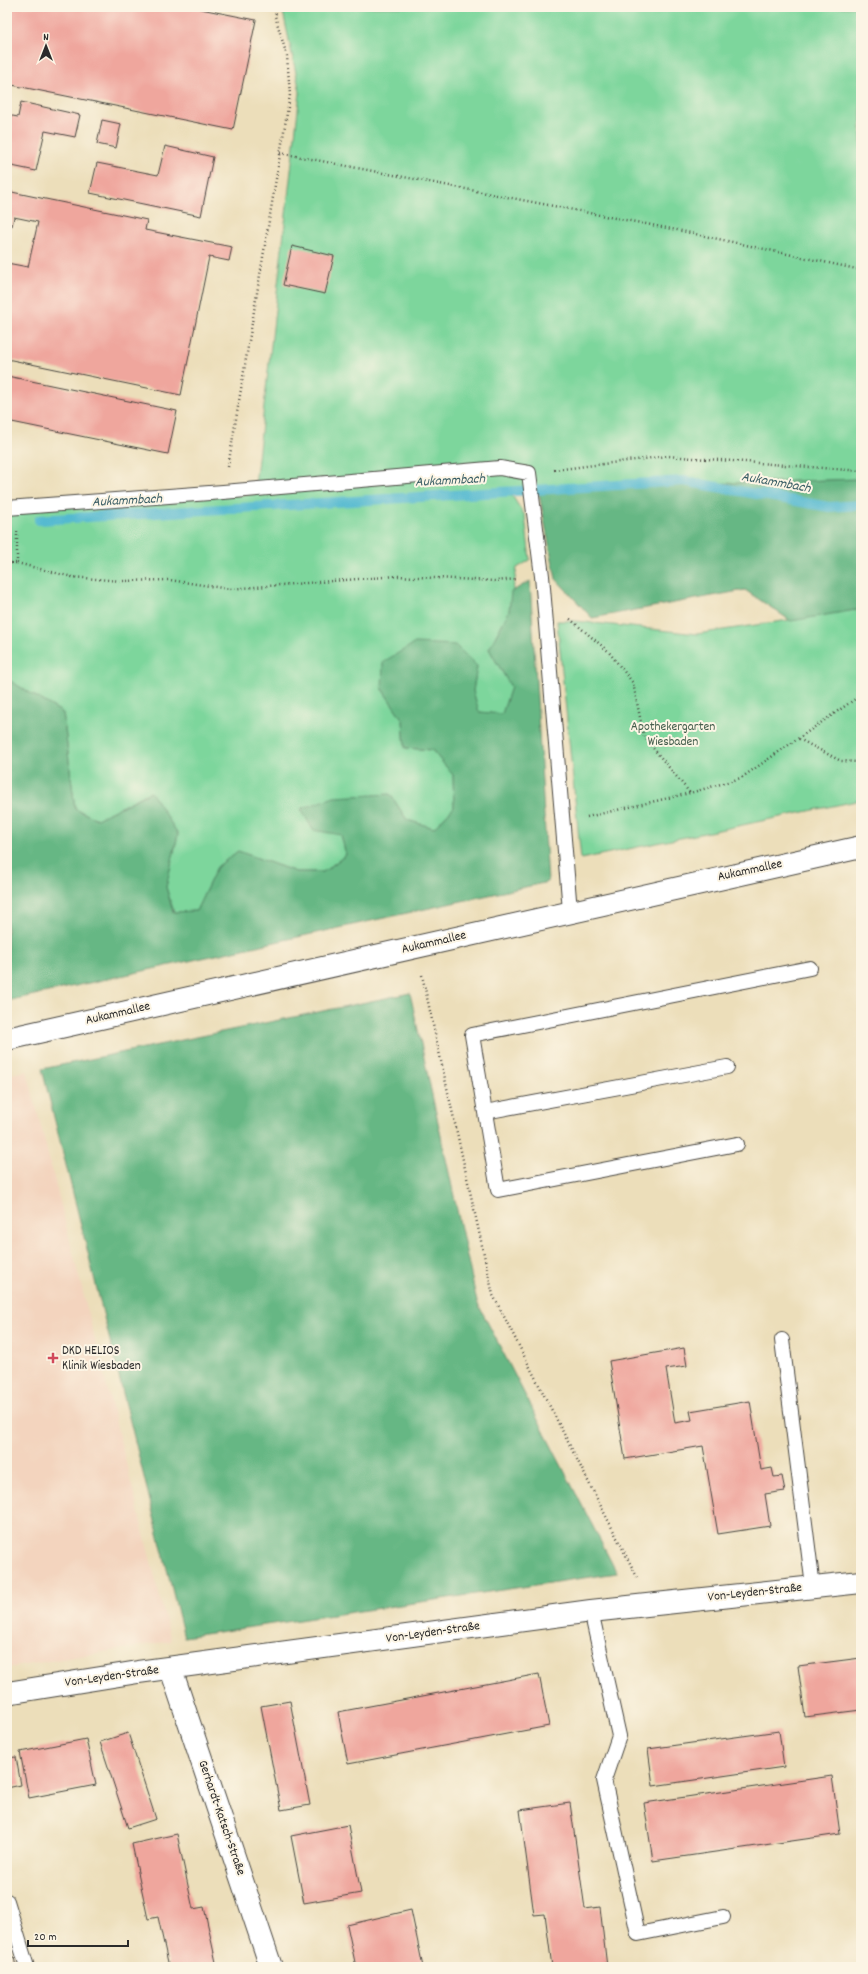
<svg xmlns="http://www.w3.org/2000/svg" width="868" height="1974" font-family="Dekko,sans-serif">
  <rect width="100%" height="100%" fill="#fcf5e5"/>
  <filter id="ink" filterUnits="userSpaceOnUse"><feTurbulence type="fractalNoise" baseFrequency=".025" numOctaves="2"/><feDisplacementMap in="SourceGraphic" scale="8" xChannelSelector="R" yChannelSelector="G"/><feConvolveMatrix kernelMatrix="1 2 1 2 8 2 1 2 1" color-interpolation-filters="sRGB"/></filter>
  <filter id="wash" filterUnits="userSpaceOnUse"><feTurbulence type="fractalNoise" baseFrequency=".012" numOctaves="4" result="noise"/><feDisplacementMap in="SourceGraphic" scale="16" xChannelSelector="R" yChannelSelector="G"/><feGaussianBlur stdDeviation="0.9" result="paint"/><feColorMatrix in="noise" values="0 0 0 0 0 0 0 0 0 0 0 0 0 0 0 0 0 1.4 0 .05"/><feComposite in="paint" operator="in"/></filter>
  <g filter="url(#wash)">
    <rect width="100%" height="100%" fill="#ecdeba"/>
    <path fill="#f3d4be" d="M27,1071L171,1641L7,1668V1075Z"/>
    <path fill="#7dd69c" stroke="#548064" d="M282,7H861V479L505,491L513,497L525,516L530,560L517,568L509,611L489,649L511,687L502,714L479,712L473,691L477,666L382,689L403,720L405,748L432,750L453,775L454,807L434,828L407,820L390,794L313,830L341,834L346,855L323,872H296L238,851L217,867L196,911L174,912L166,887L178,834L150,792L97,819L75,809L63,713L7,679V511L254,494L300,92Z
      M861,609V800L581,859L557,621H575L697,634Z"/>
    <path fill="#66b784" stroke="#487158" d="M861,479V609L791,621L745,590L592,618L556,579L538,489Z
      M530,581L548,882L7,1001V679L63,713L75,809L97,819L151,792L178,834L166,887L173,912L196,911L217,867L238,851L296,872H323L346,855L341,835L313,830L301,809L334,797L390,794L407,820L434,828L454,807L453,775L432,750L405,748L403,720L382,689L383,662L415,643L455,645L477,666L473,691L479,712L502,714L511,687L489,649L509,611L511,592Z
      M410,993L477,1302L617,1573L184,1637L42,1069Z"/>
    <g fill="none" stroke-linecap="round" stroke-linejoin="round">
      <path stroke="#52b9d0" stroke-width="10" d="M39,520L684,481L829,507L861,505"/>
    </g>
    <g id="blocks">
      <path fill="#efa69d" d="M7,7H191L256,20L233,130L7,84Z
        M21,102L80,115L75,137L45,131L36,171L7,165V115L18,117Z
        M102,120L121,124L116,148L97,144Z
        M165,146L213,157L201,216L90,193L97,163L158,175Z
        M7,191L147,220L145,230L232,247L229,261L209,257L181,395L7,359V263L28,267L38,222L14,217L12,226L7,225Z
        M292,246L334,256L325,294L283,285Z
        M7,376L177,411L168,454L7,421Z
        M684,1348L687,1366L666,1369L675,1423L692,1420L690,1411L750,1401L761,1470L772,1468L774,1477L782,1476L785,1491L765,1494L770,1526L718,1534L703,1446L625,1459L609,1361Z
        M861,1658V1710L805,1717L798,1666Z
        M539,1674L549,1726L348,1764L338,1712Z
        M290,1701L310,1805L281,1810L261,1706Z
        M779,1731L784,1767L653,1786L648,1749Z
        M128,1733L156,1819L128,1828L100,1742Z
        M86,1739L96,1785L29,1798L20,1752Z
        M16,1757L21,1785L7,1788V1758Z
        M832,1776L840,1834L653,1861L644,1803Z
        M570,1803L585,1909L600,1907L607,1967H552L545,1914L534,1915L520,1810Z
        M348,1825L361,1893L304,1903L291,1836Z
        M177,1834L193,1909L204,1907L217,1967H169L158,1917L148,1919L132,1844Z
        M411,1910L423,1967H356L347,1925Z
        M14,1957L16,1967H7V1958Z"/>
    </g>
  </g>
  <g filter="url(#ink)">
    <use href="#blocks" fill-opacity="0" stroke="#484640" stroke-width="1"/>
    <g fill="none" stroke-linecap="round" stroke-linejoin="round">
      <defs>
        <path id="lane" d="M7,508L223,492L500,468L529,473L542,576L570,911
          M485,1112L727,1067
          M737,1144L498,1190L472,1035L810,968
          M782,1340L813,1587
          M591,1611L619,1736L604,1780L638,1934L723,1917
          M7,1901L27,1967"/>
        <path id="street" d="M7,1039L861,847
          M171,1669L271,1967
          M7,1693L138,1672L591,1611L861,1582"/>
      </defs>
      <use href="#lane" stroke="#484640" stroke-width="16"/>
      <use href="#street" stroke="#484640" stroke-width="24"/>
      <path stroke="#484640" stroke-width="2.5" stroke-dasharray="1 3" stroke-linecap="butt" d="M280,153L677,230L861,270
        M228,467L290,95L287,56L275,16L278,7
        M554,470L668,456L861,471
        M17,531V563L72,577L121,581L170,580L229,589L397,576L495,581L517,579
        M7,563H17
        M570,619L608,651L633,683L644,737L690,793
        M799,739L841,761L861,762
        M587,817L690,793L741,778L861,695
        M422,975L493,1295L637,1577"/>
      <use href="#lane" stroke="#fff" stroke-width="14"/>
      <use href="#street" stroke="#fff" stroke-width="22"/>
    </g>
  </g>
  <path fill="#d1495b" stroke="#fcf5e5" stroke-width="1.5" d="M51 1352h4v4h4v4h-4v4h-4v-4h-4v-4h4z"/>
  <g text-anchor="middle" dominant-baseline="central" stroke-width="4" stroke-linejoin="round" paint-order="stroke">
    <g font-size="13" fill="#445e4d" stroke="#fcf5e5">
      <text x="673" y="727">Apothekergarten<tspan x="673" dy="15">Wiesbaden</tspan></text>
    </g>
    <g font-size="13" fill="#2b2b2b" stroke="#fcf5e5">
      <text transform="translate(750 871) rotate(-12)">Aukammallee</text>
      <text transform="translate(434 943) rotate(-13)">Aukammallee</text>
      <text transform="translate(118 1014) rotate(-13)">Aukammallee</text>
      <text transform="translate(755 1593) rotate(-6)">Von-Leyden-Straße</text>
      <text transform="translate(433 1633) rotate(-8)">Von-Leyden-Straße</text>
      <text transform="translate(112 1677) rotate(-8)">Von-Leyden-Straße</text>
      <text transform="translate(221 1818) rotate(71)">Gerhardt-Katsch-Straße</text>
    </g>
    <g font-size="13" fill="#2b2b2b" stroke="#fcf5e5" text-anchor="start">
      <text x="62" y="1351">DKD HELIOS<tspan x="62" dy="15">Klinik Wiesbaden</tspan></text>
    </g>
    <g font-size="14" font-style="italic" fill="#395d65" stroke="#fcf5e5">
      <text transform="translate(450 481) rotate(-3)">Aukammbach</text>
      <text transform="translate(776 483) rotate(10)">Aukammbach</text>
      <text transform="translate(127 501) rotate(-3)">Aukammbach</text>
    </g>
  </g>
  <rect width="868" height="1974" fill="none" stroke="#fcf5e5" stroke-width="24"/>
  <g transform="translate(46 46)" stroke="#fcf5e5" stroke-width="3" paint-order="stroke">
  <path d="M0-3L7 15L0 10L-7 15Z" fill="#2b2b2b"/>
  <text y="-6" font-size="11" font-weight="bold" text-anchor="middle" fill="#2b2b2b">N</text>
  </g>
  <path d="M28 1940v6h100v-6" fill="none" stroke="#2b2b2b" stroke-width="2"/>
  <text x="34" y="1940" font-size="12" fill="#2b2b2b" stroke="#fcf5e5" stroke-width="3" paint-order="stroke">20 m</text>
</svg>
